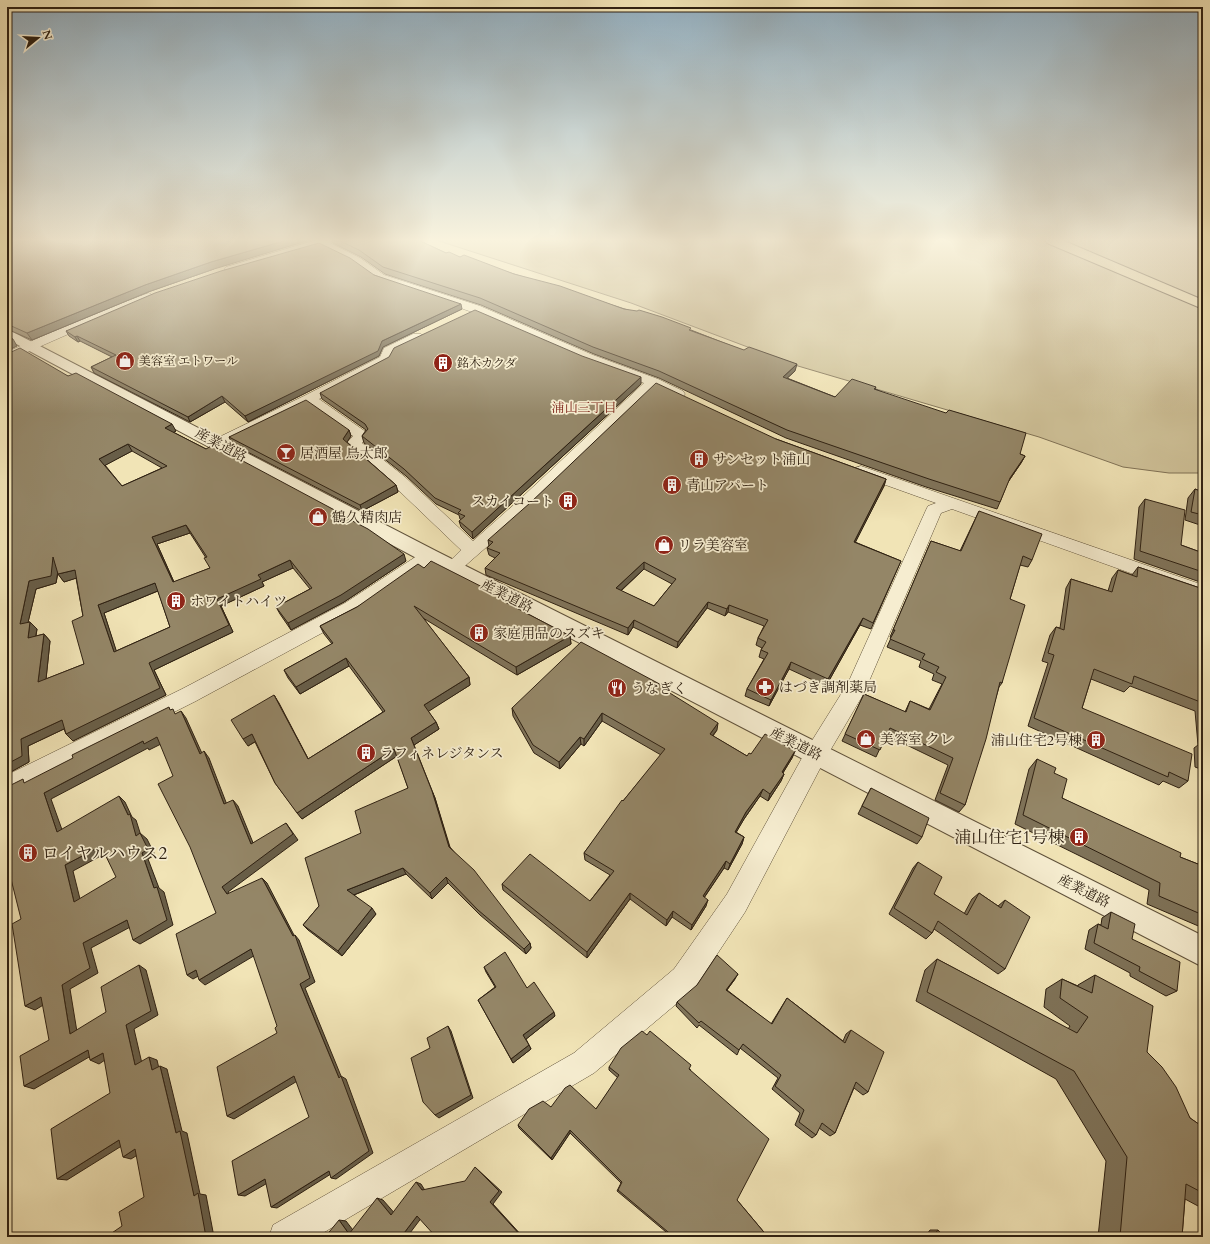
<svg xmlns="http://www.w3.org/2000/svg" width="1210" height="1244" viewBox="0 0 1210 1244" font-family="Cardo,'Noto Serif JP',serif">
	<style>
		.green { fill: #d0c39a; stroke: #807256 }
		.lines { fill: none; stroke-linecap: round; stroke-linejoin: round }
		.minor-casing { stroke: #60523b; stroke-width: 1 }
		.tertiary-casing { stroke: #60523b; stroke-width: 2 }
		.trunk-casing { stroke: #2f2112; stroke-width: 2 }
		.minor { fill: #f6edd0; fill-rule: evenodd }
		.tertiary { fill: #f6edd0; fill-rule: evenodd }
		.trunk { fill: #f1e4b6; fill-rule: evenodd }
		.wall { fill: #7f7359; stroke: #2f2112; fill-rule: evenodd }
		.shaded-wall { fill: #685e48; stroke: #2f2112 }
		.building { fill: #948667; stroke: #2f2112; fill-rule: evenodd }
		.labels { text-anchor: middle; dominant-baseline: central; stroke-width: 3.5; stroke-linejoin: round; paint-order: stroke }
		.far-poi-label { font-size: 12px; fill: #2f2112; stroke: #f6edd0; text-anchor: start }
		.far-neighbourhood-label { font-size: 13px; fill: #7a1f14; stroke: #f6edd0 }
		.street-label { font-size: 14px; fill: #2f2112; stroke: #f6edd0 }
		.poi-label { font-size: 14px; fill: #2f2112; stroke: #f6edd0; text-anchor: start }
		.near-poi-label { font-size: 17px; fill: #2f2112; stroke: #f6edd0; text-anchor: end }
	</style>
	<rect width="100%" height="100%" fill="#f1e4b6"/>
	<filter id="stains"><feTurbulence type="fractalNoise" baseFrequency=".005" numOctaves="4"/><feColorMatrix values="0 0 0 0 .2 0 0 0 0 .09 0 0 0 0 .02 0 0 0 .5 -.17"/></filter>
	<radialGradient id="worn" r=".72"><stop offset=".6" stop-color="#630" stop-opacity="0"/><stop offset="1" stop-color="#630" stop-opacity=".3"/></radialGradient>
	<!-- green -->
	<path class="green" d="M 436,240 L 1203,240 L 1203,473 L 1169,473 L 1123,467 L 1039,437 L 798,366 L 631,303 Z"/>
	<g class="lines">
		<defs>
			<path id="minor" d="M 316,240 L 333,240 L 330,243 L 360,258 L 384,275 L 480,306 L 593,355 L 658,379 L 683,391 L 685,394 L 683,397 L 673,397 L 655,388 L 530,509 L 458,572 L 452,574 L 446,572 L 443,568 L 461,550 L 393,485 L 349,447 L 346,444 L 353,436 L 308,405 L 223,446 L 213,446 L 211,443 L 213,440 L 304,396 L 380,357 L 384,348 L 413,334 L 421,334 L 423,337 L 421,340 L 394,353 L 390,362 L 319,399 L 366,432 L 368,435 L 362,443 L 405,477 L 473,541 L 518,501 L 644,383 L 583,361 L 472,312 L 376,279 L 352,262 L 320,246 L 230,272 L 224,269 L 226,267 Z
				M 149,293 L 155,297 L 153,299 L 98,321 L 7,361 L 7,352 L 90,315 Z
				M 861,466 L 1203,585 L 1203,599 L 952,509 L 941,513 L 864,693 L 824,761 L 745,912 L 694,989 L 594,1073 L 316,1237 L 269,1237 L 273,1225 L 574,1053 L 674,969 L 727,894 L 808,747 L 848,683 L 926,510 L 928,506 L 936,503 L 855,474 L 853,471 L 855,468 Z
				M 429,550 L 435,552 L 438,556 L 435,560 L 359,613 L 196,701 L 7,796 L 7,775 L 182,689 L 345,603 L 423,552 Z"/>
			<path id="tertiary" d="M 7,329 L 436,551 L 1203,936 L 1203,967 L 422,561 L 7,339 Z"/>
			<path id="trunk" d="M 1045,240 L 1062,240 L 1203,300 L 1203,309 L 1047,243 Z"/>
		</defs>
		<!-- minor casing -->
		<use href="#minor" class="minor-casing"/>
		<!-- tertiary casing -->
		<use href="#tertiary" class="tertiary-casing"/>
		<!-- trunk casing -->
		<use href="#trunk" class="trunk-casing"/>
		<!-- minor -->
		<use href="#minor" class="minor"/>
		<!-- tertiary -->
		<use href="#tertiary" class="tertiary"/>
		<!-- trunk -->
		<use href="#trunk" class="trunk"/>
	</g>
	<!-- wall -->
	<path class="wall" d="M 7,240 L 214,269 L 148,292 L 32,340 L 7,329 Z
		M 332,240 L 418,240 L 446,253 L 514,274 L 691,330 L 795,371 L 787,378 L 835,397 L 876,387 L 875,389 L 1025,456 L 1021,463 L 1008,482 L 1000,502 L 997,509 L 926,487 L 786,438 L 659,378 L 594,354 L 481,305 L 385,274 L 361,257 L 333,243 Z
		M 374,275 L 462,309 L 383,347 L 379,356 L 248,422 L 225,402 L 190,422 L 94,373 L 91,367 L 112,357 L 80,341 L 78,342 L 69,336 L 66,331 Z
		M 7,354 L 68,376 L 176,431 L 173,432 L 206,449 L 342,516 L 406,561 L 344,602 L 291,630 L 280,614 L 276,607 L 310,589 L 293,568 L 262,582 L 264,586 L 221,606 L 233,632 L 154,670 L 166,695 L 73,741 L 66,734 L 64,729 L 28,746 L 29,762 L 7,774 ZM 132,451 L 162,468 L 122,486 L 105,465 ZM 190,533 L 206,558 L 210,568 L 174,582 L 157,544 ZM 58,573 L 58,574 L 64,582 L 76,578 L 83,616 L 84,664 L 46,679 L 50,641 L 44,634 L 36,636 L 37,629 L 30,622 L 28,622 L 36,589 L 56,583 ZM 158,591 L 170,627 L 116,651 L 104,613 Z
		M 641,384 L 473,539 L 461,527 L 459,521 L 461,520 L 460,519 L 459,515 L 436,504 L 406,476 L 364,443 L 362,436 L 366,430 L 322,399 L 320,393 Z
		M 349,430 L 351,436 L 347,442 L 396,485 L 398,492 L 362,511 L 232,444 L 229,437 Z
		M 776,439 L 886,479 L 884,486 L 855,542 L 901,561 L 871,629 L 860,625 L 826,686 L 789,669 L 769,706 L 745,696 L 747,689 L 764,659 L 759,657 L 761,650 L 762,648 L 756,645 L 758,638 L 764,626 L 728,612 L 725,616 L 707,608 L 677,648 L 633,627 L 628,635 L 486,575 L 485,568 L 495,558 L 489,555 L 487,548 L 489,546 L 488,540 ZM 644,569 L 672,584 L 654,606 L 621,591 Z
		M 1195,489 L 1203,492 L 1203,526 L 1185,520 L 1188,498 Z
		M 1145,499 L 1181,545 L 1203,553 L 1203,583 L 1134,559 L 1139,507 Z
		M 979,511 L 1032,560 L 1028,567 L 1020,565 L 1010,599 L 1002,683 L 999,687 L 965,805 L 959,812 L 935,800 L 948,765 L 886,735 L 876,757 L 842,741 L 864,694 L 905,712 L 910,701 L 929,709 L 942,684 L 932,680 L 934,674 L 919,667 L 921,661 L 887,647 L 891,638 L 890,637 L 931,541 L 960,551 Z
		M 1138,567 L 1203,589 L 1203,770 L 1195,767 L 1194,748 L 1198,745 L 1195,711 L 1130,686 L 1124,692 L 1091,679 L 1082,708 L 1188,781 L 1179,788 L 1163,781 L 1159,785 L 1028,726 L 1048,663 L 1042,661 L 1050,635 L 1056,627 L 1060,628 L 1066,588 L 1071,579 L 1108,591 L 1112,578 L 1118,570 L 1132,575 Z
		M 424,568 L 507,603 L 570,636 L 571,644 L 517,675 L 423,618 L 469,677 L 470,685 L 428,711 L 436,722 L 439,729 L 414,745 L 435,798 L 450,847 L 530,943 L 531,948 L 526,954 L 480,915 L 448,883 L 432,899 L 406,874 L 354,895 L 376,914 L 342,956 L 308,930 L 303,925 L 319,906 L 361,833 L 408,788 L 397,756 L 302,819 L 275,783 L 255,742 L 248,746 L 274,695 L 308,759 L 383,712 L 349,666 L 300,694 L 288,678 L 284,670 L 332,644 L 324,634 L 320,626 L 357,607 Z
		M 667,688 L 666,691 L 717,730 L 713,736 L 747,756 L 751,754 L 795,751 L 792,758 L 783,773 L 784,774 L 781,781 L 768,801 L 760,796 L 744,819 L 736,832 L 744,837 L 742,844 L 728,870 L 724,868 L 704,898 L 706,906 L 691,930 L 672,917 L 666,926 L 630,899 L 587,958 L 503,890 L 502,884 L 590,901 L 610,875 L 585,860 L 584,853 L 623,801 L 661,755 L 602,721 L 584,746 L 581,744 L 560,769 L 534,753 L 513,716 L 512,708 Z
		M 1037,759 L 1054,773 L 1062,798 L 1180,857 L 1203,866 L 1203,928 L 1147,904 L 1149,890 L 1015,824 L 1029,769 Z
		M 871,788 L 922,837 L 917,844 L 858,814 Z
		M 918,862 L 934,894 L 964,914 L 972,899 L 979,893 L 998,906 L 1005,900 L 1005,969 L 998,974 L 934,929 L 932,933 L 926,939 L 889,914 L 913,868 Z
		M 1111,912 L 1132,939 L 1177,991 L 1166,996 L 1130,976 L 1130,973 L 1085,949 L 1089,930 L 1098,924 L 1101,925 L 1102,918 Z
		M 937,959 L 1068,1029 L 1070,1026 L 1044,1007 L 1046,989 L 1062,979 L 1078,986 L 1078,985 L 1095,975 L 1147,1052 L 1190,1118 L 1203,1127 L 1203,1205 L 1198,1206 L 1185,1199 L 1182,1237 L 1098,1237 L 1106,1161 L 1056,1079 L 916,1001 L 925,970 Z
		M 484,967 L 527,988 L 555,1016 L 526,1039 L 531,1049 L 513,1063 L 478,1000 L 495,987 L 486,972 Z
		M 735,979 L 727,990 L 771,1024 L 787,998 L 843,1041 L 846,1034 L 851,1030 L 868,1092 L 863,1095 L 854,1088 L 835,1133 L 830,1136 L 819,1128 L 816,1135 L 812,1138 L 795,1125 L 800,1113 L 772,1089 L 778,1078 L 740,1048 L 737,1055 L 699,1025 L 697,1028 L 676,1006 L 677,1002 Z
		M 609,1067 L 690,1069 L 737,1200 L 768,1237 L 672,1237 L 617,1191 L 621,1183 L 570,1133 L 552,1160 L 519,1128 L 518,1125 L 551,1107 L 596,1109 L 618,1078 L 609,1070 Z
		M 930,1230 L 938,1230 L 944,1237 L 925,1237 Z
		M 846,1235 L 848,1237 L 840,1237 L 841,1236 Z"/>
	<!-- shaded-wall -->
	<path class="shaded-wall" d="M 287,240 L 310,240 L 214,269 L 148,292 L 32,340 L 27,333 L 145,285 L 211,262 Z
		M 461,304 L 462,309 L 383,347 L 379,356 L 248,422 L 245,416 L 382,341 Z
		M 77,336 L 80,341 L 78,342 L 75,337 Z
		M 13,339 L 17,346 L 7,351 L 7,342 Z
		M 797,364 L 795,371 L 781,384 L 783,377 Z
		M 641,377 L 641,384 L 473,539 L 472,532 Z
		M 222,396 L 225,402 L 190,422 L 188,417 Z
		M 172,424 L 176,431 L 169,435 L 165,428 Z
		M 349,430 L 351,436 L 345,445 L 343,439 Z
		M 128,444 L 132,451 L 104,466 L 99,459 Z
		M 1025,456 L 1021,463 L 1006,485 L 1010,478 Z
		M 886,479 L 884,486 L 852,549 L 854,542 Z
		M 396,485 L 398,492 L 362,511 L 360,505 Z
		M 186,525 L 190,533 L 157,544 L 177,589 L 173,582 L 152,537 Z
		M 404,554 L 406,561 L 344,602 L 291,630 L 288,623 Z
		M 53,557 L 59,564 L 56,583 L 36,589 L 26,631 L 20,624 L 29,581 Z
		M 290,560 L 293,568 L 262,582 L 264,586 L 221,606 L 233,632 L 154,670 L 166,695 L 73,741 L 66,734 L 149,663 L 217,599 L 258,575 Z
		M 644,562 L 644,569 L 616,595 L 616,588 Z
		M 75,570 L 80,577 L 64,582 L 58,574 Z
		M 155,583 L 160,590 L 104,613 L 119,659 L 114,652 L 98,605 Z
		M 708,602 L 707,608 L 677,648 L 678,642 Z
		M 729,605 L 728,612 L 725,616 L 727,609 Z
		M 863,618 L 860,625 L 826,686 L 828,679 Z
		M 634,620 L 633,627 L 628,635 L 628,628 Z
		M 30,622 L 37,629 L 34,645 L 28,638 Z
		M 44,634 L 50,641 L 45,689 L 38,682 Z
		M 570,636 L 571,644 L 517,675 L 516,667 Z
		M 346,658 L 349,666 L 300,694 L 296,687 Z
		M 791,662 L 789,669 L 769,706 L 771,700 Z
		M 469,677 L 470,685 L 426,713 L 424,705 Z
		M 274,695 L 279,703 L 312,766 L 308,759 Z
		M 181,711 L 186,718 L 205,760 L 200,754 Z
		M 602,713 L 602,721 L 584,746 L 584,739 Z
		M 62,720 L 68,727 L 28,746 L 29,762 L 7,774 L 7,764 L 21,739 Z
		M 436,722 L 439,729 L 414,745 L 411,738 Z
		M 718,723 L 717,730 L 708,741 L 710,734 Z
		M 252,734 L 256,741 L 248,746 L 243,739 Z
		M 157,737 L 163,743 L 149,750 L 148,748 L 51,799 L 65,838 L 57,832 L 44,793 L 143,741 Z
		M 580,737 L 581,744 L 560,769 L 559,762 Z
		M 394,749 L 397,756 L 302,819 L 297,813 Z
		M 204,751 L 209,758 L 229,810 L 224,804 Z
		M 795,751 L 792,758 L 779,779 L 782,772 Z
		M 784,774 L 781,781 L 768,801 L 770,794 Z
		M 763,789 L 760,796 L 744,819 L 733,838 L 735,832 L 746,812 Z
		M 432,791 L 435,798 L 451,853 L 449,847 Z
		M 119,796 L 125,802 L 132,817 L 136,820 L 143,842 L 136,836 L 128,815 Z
		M 233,800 L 238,806 L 256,850 L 251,844 Z
		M 286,823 L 298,840 L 228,892 L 232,899 L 227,894 L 222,887 Z
		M 140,833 L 147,839 L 155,855 L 148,859 L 159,888 L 164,892 L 173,925 L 140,944 L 133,940 L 154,888 L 142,853 Z
		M 744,837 L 742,844 L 728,870 L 730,864 Z
		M 101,846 L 108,852 L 73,871 L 82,907 L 74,902 L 65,865 Z
		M 726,861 L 724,868 L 701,902 L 703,896 Z
		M 403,868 L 406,874 L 351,896 L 347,890 Z
		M 9,871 L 18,877 L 9,881 L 7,879 L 7,872 Z
		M 446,877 L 448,883 L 432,899 L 430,893 Z
		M 262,878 L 267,883 L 295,937 L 295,935 L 299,940 L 315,982 L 305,988 L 341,1076 L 346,1079 L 373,1153 L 336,1179 L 331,1178 L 339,1078 L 300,984 L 293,936 Z
		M 630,893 L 630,899 L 587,958 L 587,952 Z
		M 708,900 L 706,906 L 691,930 L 692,925 Z
		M 372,908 L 376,914 L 342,956 L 338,951 Z
		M 673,911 L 672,917 L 666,926 L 667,920 Z
		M 127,920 L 134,925 L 91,948 L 98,973 L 70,989 L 78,1038 L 70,1034 L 62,985 L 83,943 Z
		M 530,943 L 531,948 L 526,954 L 524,949 Z
		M 251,949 L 257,954 L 205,985 L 199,980 Z
		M 139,965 L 146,970 L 158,1015 L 134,1029 L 143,1068 L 135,1065 L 126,1025 Z
		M 196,970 L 202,974 L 193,979 L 187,975 Z
		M 738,974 L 735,979 L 723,995 L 726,990 Z
		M 41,997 L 50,1001 L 35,1010 L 25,1006 Z
		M 554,1012 L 555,1016 L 525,1040 L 523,1035 Z
		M 448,1026 L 451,1031 L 473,1098 L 439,1118 L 435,1115 Z
		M 529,1045 L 531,1049 L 513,1063 L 511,1059 Z
		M 88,1050 L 96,1053 L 34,1089 L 24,1086 Z
		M 103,1053 L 111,1056 L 99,1064 L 90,1060 Z
		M 149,1057 L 157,1060 L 160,1073 L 152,1070 Z
		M 160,1066 L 167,1069 L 182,1131 L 187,1133 L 200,1194 L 206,1195 L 214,1237 L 206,1237 L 194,1196 L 176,1133 Z
		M 294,1076 L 299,1080 L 234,1119 L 227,1116 Z
		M 570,1130 L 570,1133 L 552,1160 L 551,1158 Z
		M 119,1140 L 128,1142 L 67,1180 L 57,1179 Z
		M 135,1149 L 144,1151 L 131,1159 L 123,1157 Z
		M 475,1167 L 502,1192 L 493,1204 L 523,1237 L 522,1237 L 490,1202 Z
		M 329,1171 L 334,1172 L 277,1208 L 271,1207 Z
		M 265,1179 L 271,1181 L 245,1196 L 238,1195 Z
		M 416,1182 L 421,1184 L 426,1192 L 422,1190 Z
		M 377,1198 L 383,1200 L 397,1216 L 391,1215 Z
		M 417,1216 L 422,1217 L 407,1237 L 401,1237 Z
		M 339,1220 L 346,1221 L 356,1234 L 349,1234 Z"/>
	<!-- building -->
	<path class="building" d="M 7,240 L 287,240 L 211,262 L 145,285 L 27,333 L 7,324 Z
		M 338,240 L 418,240 L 446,253 L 449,252 L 460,257 L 464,255 L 514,274 L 560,286 L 624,309 L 637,311 L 639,310 L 662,317 L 691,328 L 689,330 L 744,350 L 749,347 L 797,364 L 783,377 L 835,397 L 852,379 L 876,387 L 874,389 L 946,413 L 949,410 L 1026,433 L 1020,454 L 1025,456 L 1010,478 L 1000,502 L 929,479 L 787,430 L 659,371 L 593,347 L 480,298 L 383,267 L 359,250 Z
		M 319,243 L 350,258 L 374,275 L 461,304 L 382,341 L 378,351 L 245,416 L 222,396 L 188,417 L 91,367 L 116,355 L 77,336 L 75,337 L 66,331 L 155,293 L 221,271 Z
		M 475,310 L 582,356 L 641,377 L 472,532 L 459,521 L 465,516 L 458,513 L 461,510 L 435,498 L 404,469 L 362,436 L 368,429 L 365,424 L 320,393 L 389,357 L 394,348 Z
		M 7,336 L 13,339 L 7,342 Z
		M 20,348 L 68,376 L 76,373 L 172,424 L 165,428 L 206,449 L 213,445 L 342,514 L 341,515 L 368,529 L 404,554 L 341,595 L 288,623 L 276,607 L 312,588 L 290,560 L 258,575 L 261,579 L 217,599 L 229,625 L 149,663 L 160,688 L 66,734 L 62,720 L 21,739 L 22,756 L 7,764 L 7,354 ZM 128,444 L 167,466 L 122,486 L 99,459 ZM 186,525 L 207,557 L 204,558 L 210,568 L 173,582 L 152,537 ZM 53,557 L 58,574 L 75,570 L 83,616 L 72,621 L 84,664 L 38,682 L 44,634 L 28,638 L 30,622 L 20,624 L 29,581 L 51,576 ZM 155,583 L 170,627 L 114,652 L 98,605 Z
		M 656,383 L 776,439 L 886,479 L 854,542 L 901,561 L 873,623 L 863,618 L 828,679 L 791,662 L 771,700 L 747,689 L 768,653 L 761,650 L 766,642 L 758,638 L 768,620 L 729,605 L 727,609 L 708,602 L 678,642 L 634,620 L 628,628 L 485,568 L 500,553 L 487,548 L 493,542 L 488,540 L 530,503 ZM 644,562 L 676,579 L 654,606 L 616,588 Z
		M 306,400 L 349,430 L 343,439 L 396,485 L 360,505 L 229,437 Z
		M 1195,489 L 1203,492 L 1203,515 L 1191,512 Z
		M 1145,499 L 1185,510 L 1181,545 L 1203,553 L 1203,572 L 1140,551 Z
		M 979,511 L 1042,534 L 1032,560 L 1023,556 L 1010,599 L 1025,605 L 1002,683 L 1000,682 L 986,739 L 965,805 L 940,793 L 953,758 L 890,728 L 880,750 L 845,734 L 864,694 L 906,712 L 910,701 L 930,710 L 946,677 L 936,672 L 939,667 L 922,659 L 925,654 L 890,639 L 895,630 L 893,630 L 931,541 L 961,551 Z
		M 431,561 L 506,599 L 505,602 L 570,636 L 516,667 L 414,606 L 469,677 L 424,705 L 436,722 L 411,738 L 432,791 L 449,847 L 474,870 L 530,943 L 524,949 L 478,910 L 446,877 L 430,893 L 403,868 L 347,890 L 372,908 L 338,951 L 303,925 L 319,906 L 305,858 L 361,833 L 355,811 L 408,788 L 394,749 L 297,813 L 275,783 L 252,734 L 243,739 L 231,720 L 274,695 L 308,759 L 385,711 L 346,658 L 296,687 L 284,670 L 333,643 L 320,626 L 357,607 L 418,564 L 424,568 Z
		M 1138,567 L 1203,589 L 1203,703 L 1134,676 L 1132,684 L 1094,669 L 1082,708 L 1192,754 L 1188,781 L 1169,772 L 1168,777 L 1034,718 L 1054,655 L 1048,653 L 1056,627 L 1064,630 L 1071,579 L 1112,592 L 1118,570 L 1137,577 Z
		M 581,642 L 667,688 L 665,690 L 718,723 L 710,734 L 747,756 L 749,753 L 751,754 L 765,734 L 795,751 L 782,772 L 784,774 L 770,794 L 763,789 L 746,812 L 735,832 L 744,837 L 730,864 L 726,861 L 703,896 L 708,900 L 692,925 L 673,911 L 667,920 L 630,893 L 587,952 L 502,884 L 530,854 L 590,901 L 614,871 L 584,853 L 622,800 L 623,801 L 665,749 L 602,713 L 584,739 L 580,737 L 559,762 L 533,745 L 512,708 Z
		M 169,707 L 170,710 L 173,709 L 175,714 L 181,711 L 200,754 L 204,751 L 224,804 L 233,800 L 251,844 L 286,823 L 293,834 L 222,887 L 227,894 L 262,878 L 293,936 L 295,935 L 310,978 L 300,984 L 339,1078 L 341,1076 L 369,1151 L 331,1178 L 329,1171 L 271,1207 L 265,1179 L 238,1195 L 232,1161 L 309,1117 L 294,1076 L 227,1116 L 217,1067 L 277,1033 L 275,1028 L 277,1026 L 251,949 L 199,980 L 196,970 L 187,975 L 176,934 L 216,913 L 190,847 L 158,784 L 173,776 L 157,737 L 144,744 L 143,741 L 44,793 L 57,832 L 119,796 L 128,815 L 130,814 L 136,836 L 140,833 L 148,849 L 142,853 L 154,888 L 157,887 L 167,920 L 133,940 L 127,920 L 83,943 L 90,968 L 62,985 L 70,1034 L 106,1012 L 101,987 L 139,965 L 151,1011 L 126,1025 L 135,1065 L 149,1057 L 152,1070 L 160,1066 L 176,1133 L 180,1131 L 194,1196 L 198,1193 L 206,1237 L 106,1237 L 122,1226 L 119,1212 L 144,1197 L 135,1149 L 123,1157 L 119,1140 L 57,1179 L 51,1129 L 110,1093 L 103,1053 L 90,1060 L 88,1050 L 24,1086 L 20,1056 L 49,1040 L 41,997 L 25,1006 L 12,924 L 21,919 L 9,871 L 7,872 L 7,836 L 10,834 L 7,825 L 7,787 L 23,779 L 24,783 L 73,758 L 72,755 ZM 101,846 L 116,877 L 74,902 L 65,865 Z
		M 1037,759 L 1056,768 L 1054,773 L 1067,779 L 1062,798 L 1181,853 L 1180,857 L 1203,866 L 1203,915 L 1159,896 L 1160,883 L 1023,815 Z
		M 871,788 L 929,818 L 922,837 L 862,806 Z
		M 918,862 L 942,877 L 934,894 L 967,915 L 979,893 L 1001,908 L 1005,900 L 1030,917 L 1005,969 L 938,921 L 932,933 L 894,908 Z
		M 1111,912 L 1135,924 L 1132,939 L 1180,962 L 1177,991 L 1139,971 L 1140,967 L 1094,943 L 1098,924 L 1108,929 Z
		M 505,952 L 527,988 L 534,982 L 554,1012 L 523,1035 L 529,1045 L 511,1059 L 478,1000 L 496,987 L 484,967 Z
		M 717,955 L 738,974 L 726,990 L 772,1024 L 787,998 L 845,1043 L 851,1030 L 884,1052 L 868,1092 L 856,1082 L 835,1133 L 822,1123 L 816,1135 L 799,1122 L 804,1110 L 775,1086 L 781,1075 L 743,1044 L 739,1050 L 701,1021 L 699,1023 L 677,1002 L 697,985 Z
		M 937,959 L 1077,1033 L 1088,1017 L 1060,998 L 1062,979 L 1092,993 L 1095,975 L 1153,1006 L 1147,1052 L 1162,1067 L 1176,1087 L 1190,1118 L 1203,1127 L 1203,1193 L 1186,1184 L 1182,1237 L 1120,1237 L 1127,1157 L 1074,1071 L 927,992 Z
		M 448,1026 L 471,1095 L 435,1115 L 423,1102 L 411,1058 L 430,1048 L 427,1038 Z
		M 642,1031 L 647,1035 L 650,1031 L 691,1065 L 689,1069 L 769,1139 L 737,1200 L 768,1237 L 674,1237 L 618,1190 L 622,1182 L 570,1130 L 551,1158 L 518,1125 L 529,1109 L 543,1101 L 551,1107 L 565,1088 L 570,1085 L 596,1109 L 619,1075 L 609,1067 L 621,1048 Z
		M 475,1167 L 499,1191 L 490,1202 L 522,1237 L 436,1237 L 417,1216 L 401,1237 L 325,1237 L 339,1220 L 349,1234 L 377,1198 L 391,1215 L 416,1182 L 422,1190 L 465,1181 Z
		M 938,1230 L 944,1237 L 932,1237 Z"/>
	<!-- sky -->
	<linearGradient id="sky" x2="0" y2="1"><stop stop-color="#91adbe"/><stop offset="0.58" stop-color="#f9f3de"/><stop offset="1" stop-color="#f9f3de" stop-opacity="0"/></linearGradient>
	<rect width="1210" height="414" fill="url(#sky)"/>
	<!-- icons -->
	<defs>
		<symbol id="shop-disc" viewBox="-11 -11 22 22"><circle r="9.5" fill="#8f2418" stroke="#f6edd0"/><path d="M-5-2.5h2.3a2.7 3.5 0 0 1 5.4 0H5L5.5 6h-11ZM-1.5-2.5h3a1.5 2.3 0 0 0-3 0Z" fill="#fff"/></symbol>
		<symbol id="building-disc" viewBox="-11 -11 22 22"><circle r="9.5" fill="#8f2418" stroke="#f6edd0"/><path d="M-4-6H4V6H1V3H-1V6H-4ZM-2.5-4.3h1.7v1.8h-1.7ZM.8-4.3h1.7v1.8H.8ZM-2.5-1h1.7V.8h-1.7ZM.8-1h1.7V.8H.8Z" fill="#fff"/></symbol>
		<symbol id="bar-disc" viewBox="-11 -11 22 22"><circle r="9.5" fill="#8f2418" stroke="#f6edd0"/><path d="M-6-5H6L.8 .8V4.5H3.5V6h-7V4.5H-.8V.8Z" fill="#fff"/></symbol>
		<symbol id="pharmacy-disc" viewBox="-11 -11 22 22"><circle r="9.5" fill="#8f2418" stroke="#f6edd0"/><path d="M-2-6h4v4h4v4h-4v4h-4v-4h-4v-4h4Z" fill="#fff"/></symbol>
		<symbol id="restaurant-disc" viewBox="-11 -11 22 22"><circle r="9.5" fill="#8f2418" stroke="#f6edd0"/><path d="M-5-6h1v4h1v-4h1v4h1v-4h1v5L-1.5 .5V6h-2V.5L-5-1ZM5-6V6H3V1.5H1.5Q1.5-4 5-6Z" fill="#fff"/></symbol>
	</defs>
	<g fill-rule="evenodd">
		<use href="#shop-disc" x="114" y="350" width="22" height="22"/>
		<use href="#building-disc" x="432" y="352" width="22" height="22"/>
		<use href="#bar-disc" x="275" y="442" width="22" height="22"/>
		<use href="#building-disc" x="688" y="448" width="22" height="22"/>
		<use href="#building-disc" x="661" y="474" width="22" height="22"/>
		<use href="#building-disc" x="557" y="490" width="22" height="22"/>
		<use href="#shop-disc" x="307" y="506" width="22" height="22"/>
		<use href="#shop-disc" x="653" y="534" width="22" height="22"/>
		<use href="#building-disc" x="165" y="590" width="22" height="22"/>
		<use href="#building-disc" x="468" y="622" width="22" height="22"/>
		<use href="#pharmacy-disc" x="754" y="676" width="22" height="22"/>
		<use href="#restaurant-disc" x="606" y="677" width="22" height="22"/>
		<use href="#shop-disc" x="855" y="728" width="22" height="22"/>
		<use href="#building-disc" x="1085" y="729" width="22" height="22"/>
		<use href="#building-disc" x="355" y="742" width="22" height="22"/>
		<use href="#building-disc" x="1068" y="826" width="22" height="22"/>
		<use href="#building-disc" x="17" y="842" width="22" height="22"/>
	</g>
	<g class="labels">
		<!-- far-poi labels -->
		<g class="far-poi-label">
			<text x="139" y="361">美容室 エトワール</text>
			<text x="457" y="363">銘木カクダ</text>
		</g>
		<!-- far-neighbourhood labels -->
		<g class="far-neighbourhood-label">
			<text x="584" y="408">浦山三丁目</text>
		</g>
		<!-- street labels -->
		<g class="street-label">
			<text transform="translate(221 445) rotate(28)">産業道路</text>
			<text transform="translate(507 596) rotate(27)">産業道路</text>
			<text transform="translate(796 744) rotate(27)">産業道路</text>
			<text transform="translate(1084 891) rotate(27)">産業道路</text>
		</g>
		<!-- poi labels -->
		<g class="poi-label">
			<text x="300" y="453">居酒屋 鳥太郎</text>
			<text x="713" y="459">サンセット浦山</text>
			<text x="686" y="485">青山アパート</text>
			<text x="554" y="501" text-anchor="end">スカイコート</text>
			<text x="332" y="517">鶴久精肉店</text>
			<text x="678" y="545">リラ美容室</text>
			<text x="190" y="601">ホワイトハイツ</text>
			<text x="493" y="633">家庭用品のスズキ</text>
			<text x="779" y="687">はづき調剤薬局</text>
			<text x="631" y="688">うなぎく</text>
			<text x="880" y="739">美容室 クレ</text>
			<text x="1082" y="740" text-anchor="end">浦山住宅2号棟</text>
			<text x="380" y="753">ラフィネレジタンス</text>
		</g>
		<!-- near-poi labels -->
		<g class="near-poi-label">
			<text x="1065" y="837">浦山住宅1号棟</text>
			<text x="42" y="853" text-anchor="start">ロイヤルハウス2</text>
		</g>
	</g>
	<!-- margin -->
	<rect width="1210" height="1244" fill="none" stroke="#f1e4b6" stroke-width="24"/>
	<rect x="8" y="8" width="1194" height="1228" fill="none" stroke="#2f2112" stroke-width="2"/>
	<rect x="12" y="12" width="1186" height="1220" fill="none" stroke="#2f2112"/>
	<!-- north arrow -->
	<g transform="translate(38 38) rotate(72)" stroke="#f6edd0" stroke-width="3" paint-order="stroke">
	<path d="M0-3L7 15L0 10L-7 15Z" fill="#2f2112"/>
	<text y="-6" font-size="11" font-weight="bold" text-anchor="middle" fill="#2f2112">N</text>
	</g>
	<rect width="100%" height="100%" filter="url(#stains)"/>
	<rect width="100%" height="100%" fill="url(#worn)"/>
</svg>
